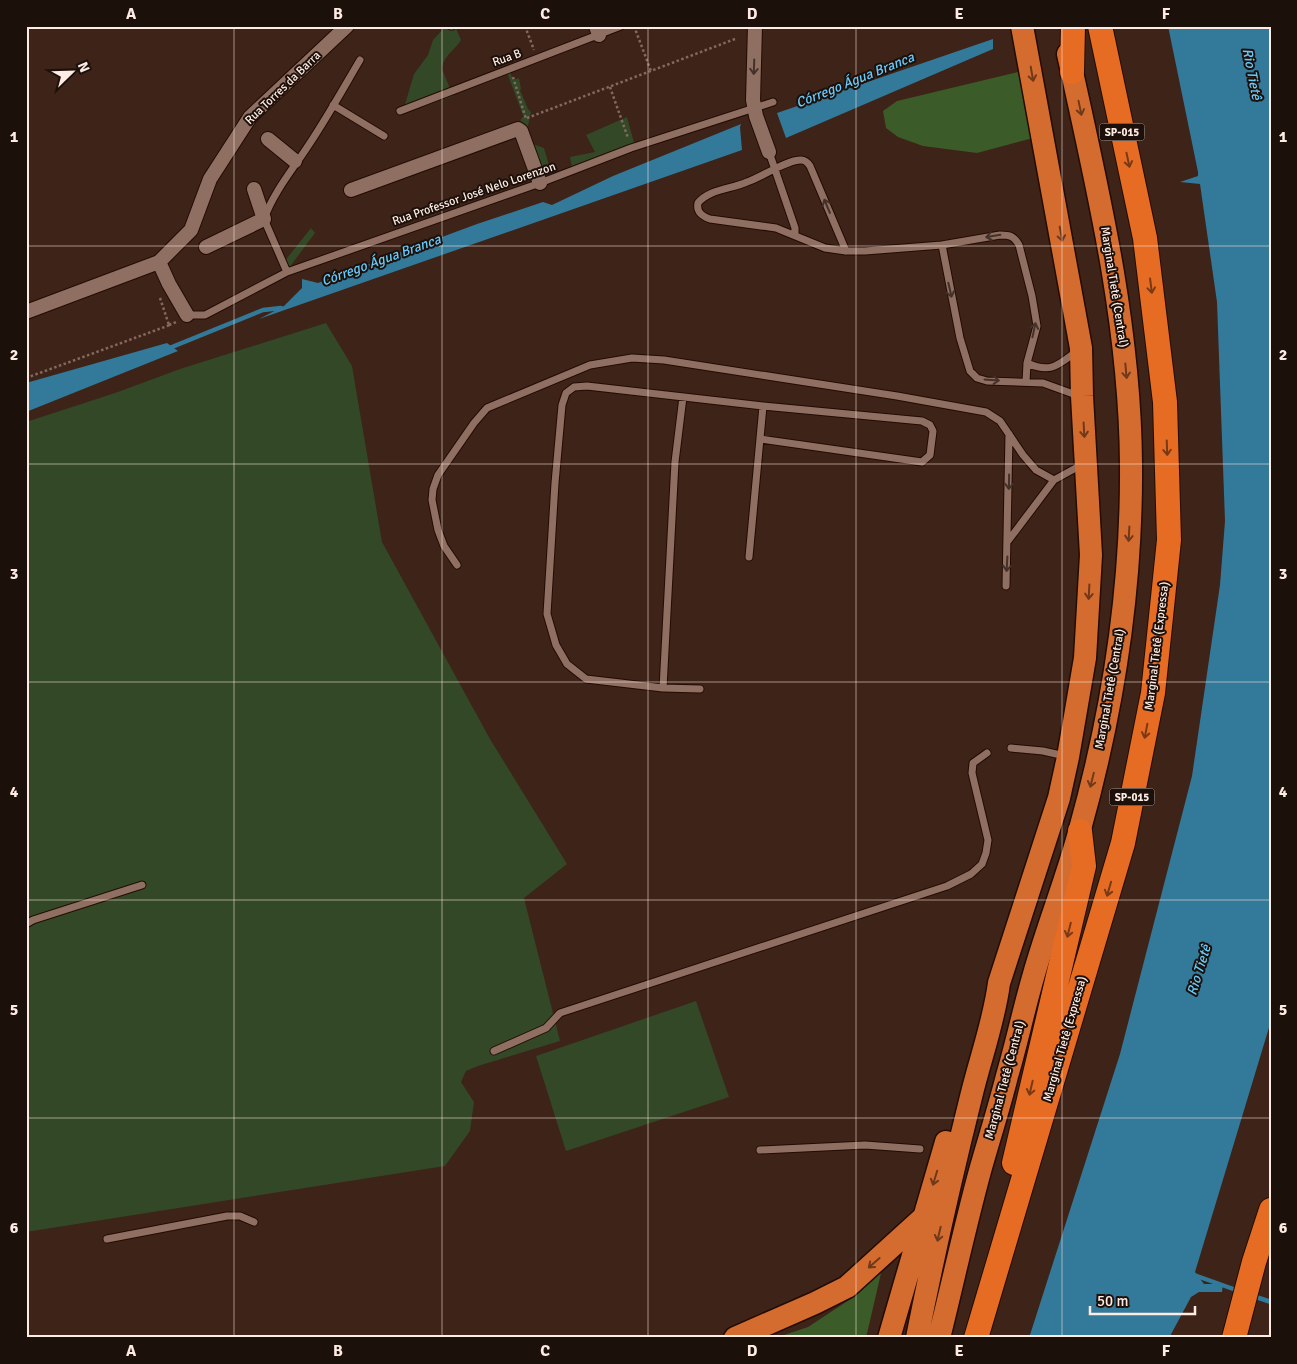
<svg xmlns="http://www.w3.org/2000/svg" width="1297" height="1364" viewBox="0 0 1297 1364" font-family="Signika,sans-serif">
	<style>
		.green { fill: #324826 }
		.forest { fill: #3b5b28 }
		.water { fill: #33799a }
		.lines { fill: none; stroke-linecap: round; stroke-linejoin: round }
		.stream { stroke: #33799a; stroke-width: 4.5 }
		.service-casing { stroke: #240b03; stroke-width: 9 }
		.minor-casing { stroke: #240b03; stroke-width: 16 }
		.trunk-casing { stroke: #240b03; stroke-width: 25 }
		.motorway-casing { stroke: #240b03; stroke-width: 26 }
		.path { stroke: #826a60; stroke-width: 2.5; stroke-dasharray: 2.5 2.5; stroke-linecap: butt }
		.service { stroke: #8f6f62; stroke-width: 7 }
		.minor { stroke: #8f6f62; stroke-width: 14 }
		.trunk { stroke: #d46c30; stroke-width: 22 }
		.motorway { stroke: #e66b23; stroke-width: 24 }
		.oneway { stroke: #443129 }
		.oneway2 { stroke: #6f391c }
		.oneway3 { stroke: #773916 }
		.grid { fill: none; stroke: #feebe3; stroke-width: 1; stroke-opacity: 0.55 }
		.labels { text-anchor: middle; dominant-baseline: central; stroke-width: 4; stroke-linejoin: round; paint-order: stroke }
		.shield { fill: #1c100b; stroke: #baa9a2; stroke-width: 1 }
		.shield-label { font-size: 11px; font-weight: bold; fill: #feebe3 }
		.street-label { font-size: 12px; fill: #feebe3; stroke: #1c100b }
		.water-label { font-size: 14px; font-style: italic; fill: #67cbfc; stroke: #1c100b }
		.neatline { fill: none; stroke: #feebe3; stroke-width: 2 }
		.grid-label { font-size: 16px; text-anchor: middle; font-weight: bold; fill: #feebe3 }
	</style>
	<rect width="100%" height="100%" fill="#3e2318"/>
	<!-- green -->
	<path class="green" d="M 446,26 L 455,26 L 461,40 C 455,50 443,56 442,69 L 453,96 L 425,106 L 403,111 L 414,74 L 428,55 L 433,40 Z
		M 509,69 L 513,80 L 519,78 L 521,89 L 520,90 L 528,109 L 531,112 L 527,130 L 533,144 L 544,148 L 551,172 L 543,176 L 519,127 L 521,119 L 525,115 L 523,115 L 506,70 Z
		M 627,117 L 635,146 L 572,168 L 570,157 L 595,152 L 586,135 Z
		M 311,228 L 315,233 L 289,268 L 284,262 Z
		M 326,323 L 352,366 L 382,542 L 490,739 L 567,864 L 524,898 L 560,1041 L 478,1066 L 466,1071 L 461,1082 L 474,1102 L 470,1131 L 445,1166 L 26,1232 L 26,422 L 115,393 L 180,369 Z
		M 696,1001 L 729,1097 L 566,1151 L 536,1056 Z"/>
	<!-- forest -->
	<path class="forest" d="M 1022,71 L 1033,138 L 977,153 L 923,146 L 898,137 L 886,128 L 883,111 L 897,101 Z
		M 882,1269 L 866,1338 L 775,1338 L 808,1327 L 852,1298 Z"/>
	<!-- water -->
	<path class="water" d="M 1168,26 L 1271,26 L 1271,1021 L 1195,1272 L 1204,1284 L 1223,1284 L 1222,1292 L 1199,1292 L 1191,1297 L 1169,1338 L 1029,1338 L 1120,1054 L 1192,776 L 1220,585 L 1225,521 L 1217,302 L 1200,184 L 1180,182 L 1198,176 L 1198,172 Z
		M 993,39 L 993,49 L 786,138 L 777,113 Z
		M 741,124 L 740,127 L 742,150 L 259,319 L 284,306 L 302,288 L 302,279 L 318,283 L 477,224 L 543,202 L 552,205 L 613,176 Z
		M 167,343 L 178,351 L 26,412 L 26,383 Z"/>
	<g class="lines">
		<!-- stream -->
		<path class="stream" d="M 167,349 L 263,310 L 281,308
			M 1194,1275 L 1239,1291
			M 1253,1296 L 1271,1302"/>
		<defs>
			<path id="service" d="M 451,26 L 452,26
				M 333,105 L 384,136
				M 400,111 L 621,26
				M 769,152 L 795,228 L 795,235
				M 942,245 L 960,338 L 970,371 L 977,378 L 987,381 L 1043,383 L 1079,396
				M 846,251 L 810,166 C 808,163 805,160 801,160 C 786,160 762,177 747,182 C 732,189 709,189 698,203 C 696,212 702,216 710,219 L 776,228 L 825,248 L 846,251 L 865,251 L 942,245 L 1000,235 C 1010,235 1014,236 1019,245 L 1032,296 L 1037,326 L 1027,363 L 1026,382
				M 287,272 L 264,219 C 274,191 294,168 310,143 C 328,116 344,87 360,60
				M 187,315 L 205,315 L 287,272 L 540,183 L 631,148 L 773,102
				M 1027,363 C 1051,374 1058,365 1077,351
				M 1008,541 L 1054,480 L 1083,464
				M 749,557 L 763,406
				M 457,565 L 444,546 L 438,530 L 432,500 L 433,489 L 438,475 L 474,423 L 487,408 L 590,365 L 632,358 L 664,360 L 897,396 L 986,412 L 1000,421 L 1023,455 L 1036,470 L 1054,480
				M 1006,586 L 1009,434
				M 663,688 L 675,462 L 683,397
				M 700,689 L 663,688 L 586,679 L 567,664 L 556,645 L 547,614 L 555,483 L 562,405 L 566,393 L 574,387 L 587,386 L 763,406 L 922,421 L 930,425 L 933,431 L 930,455 L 922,462 L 760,439
				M 1011,748 L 1043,751 L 1065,756
				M 26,924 L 33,920 L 142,885
				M 494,1051 L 546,1028 L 560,1013 L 947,886 L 971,874 L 982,864 L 986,853 L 988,840 L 972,773 L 973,763 L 987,753
				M 760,1150 L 865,1145 L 920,1149
				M 107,1239 L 227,1216 L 240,1216 L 254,1222"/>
			<path id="minor" d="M 596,26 L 599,35
				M 755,26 L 753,100 L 756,116 L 769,152
				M 268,139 L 295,161
				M 351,190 L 518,129 L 521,131 L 540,183
				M 206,247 L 264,219 L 254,189
				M 159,262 L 169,284 L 187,315
				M 26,312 L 159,262 L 191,230 L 210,179 L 250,117 L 347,26"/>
			<path id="trunk" d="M 735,1338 L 815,1303 L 847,1287 L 922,1219
				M 889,1338 L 946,1142
				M 917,1338 C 933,1257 951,1177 971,1097 C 980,1059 994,1022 999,983 L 1059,798 L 1068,757 L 1085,658 L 1091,555 L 1082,396 L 1081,348 L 1022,26
				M 939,1338 C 953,1282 965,1226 980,1171 C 989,1139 999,1108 1007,1076 C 1017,1042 1024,1008 1034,974 C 1048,925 1067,878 1080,829 C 1113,711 1132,587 1131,464 C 1130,324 1098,190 1068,54"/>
			<path id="motorway" d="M 1072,72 L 1073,26
				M 1014,1163 L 1084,866 L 1080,831
				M 976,1338 L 1123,843 L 1153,693 L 1169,540 L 1165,402 L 1145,238 L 1100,26
				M 1234,1338 L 1254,1262 L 1271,1210"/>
		</defs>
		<!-- service casing -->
		<use href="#service" class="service-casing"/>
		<!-- minor casing -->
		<use href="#minor" class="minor-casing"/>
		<!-- trunk casing -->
		<use href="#trunk" class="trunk-casing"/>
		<!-- motorway casing -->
		<use href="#motorway" class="motorway-casing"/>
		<!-- path -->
		<path class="path" d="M 525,26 L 534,50
			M 634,26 L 651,71
			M 513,77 L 526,119
			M 610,87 L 628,138
			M 527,118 L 735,39
			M 160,298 L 169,325
			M 169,325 L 176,322
			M 26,378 L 170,325"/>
		<!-- service -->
		<use href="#service" class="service"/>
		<!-- minor -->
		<use href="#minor" class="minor"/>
		<!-- trunk -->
		<use href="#trunk" class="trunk"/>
		<!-- motorway -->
		<use href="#motorway" class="motorway"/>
	</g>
	<!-- one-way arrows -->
	<defs><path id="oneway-shaft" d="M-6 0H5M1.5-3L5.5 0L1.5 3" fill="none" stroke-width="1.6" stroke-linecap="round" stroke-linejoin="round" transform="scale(1.25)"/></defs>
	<g class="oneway">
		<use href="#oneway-shaft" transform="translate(754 67) rotate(92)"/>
		<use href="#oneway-shaft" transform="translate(827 206) rotate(-113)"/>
		<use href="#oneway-shaft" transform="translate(993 236) rotate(171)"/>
		<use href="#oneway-shaft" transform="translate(950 290) rotate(77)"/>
		<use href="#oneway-shaft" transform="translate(1034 330) rotate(-78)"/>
		<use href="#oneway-shaft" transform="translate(992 380) rotate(4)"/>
		<use href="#oneway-shaft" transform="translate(1009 482) rotate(91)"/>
		<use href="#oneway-shaft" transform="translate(1007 564) rotate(93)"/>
	</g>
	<g class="oneway2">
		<use href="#oneway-shaft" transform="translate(1032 74) rotate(80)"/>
		<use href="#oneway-shaft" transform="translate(1080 108) rotate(78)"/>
		<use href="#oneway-shaft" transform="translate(1061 234) rotate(80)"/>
		<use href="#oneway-shaft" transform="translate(1126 371) rotate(85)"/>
		<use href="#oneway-shaft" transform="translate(1084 430) rotate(87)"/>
		<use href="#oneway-shaft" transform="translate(1129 534) rotate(93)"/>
		<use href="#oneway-shaft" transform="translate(1089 592) rotate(93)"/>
		<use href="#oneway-shaft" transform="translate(1092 780) rotate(104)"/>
		<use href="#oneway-shaft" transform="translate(935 1178) rotate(107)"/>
		<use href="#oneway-shaft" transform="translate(939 1234) rotate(103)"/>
		<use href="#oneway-shaft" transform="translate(874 1263) rotate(139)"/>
	</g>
	<g class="oneway3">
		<use href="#oneway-shaft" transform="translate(1128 160) rotate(78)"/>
		<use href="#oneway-shaft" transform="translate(1151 286) rotate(83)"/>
		<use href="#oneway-shaft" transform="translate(1167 448) rotate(88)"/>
		<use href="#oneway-shaft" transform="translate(1146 731) rotate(101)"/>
		<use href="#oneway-shaft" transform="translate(1109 889) rotate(106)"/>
		<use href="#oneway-shaft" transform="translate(1069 930) rotate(104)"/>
		<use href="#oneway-shaft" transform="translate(1031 1088) rotate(103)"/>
	</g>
	<!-- grid -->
	<path class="grid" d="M 234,26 L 234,1338M 442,26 L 442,1338M 648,26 L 648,1338M 856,26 L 856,1338M 1062,26 L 1062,1338M 26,246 L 1271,246M 26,464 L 1271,464M 26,682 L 1271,682M 26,900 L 1271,900M 26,1118 L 1271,1118"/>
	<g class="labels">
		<!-- shield labels -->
		<g class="shield">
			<rect x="1099.5" y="123.5" width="45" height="17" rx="4"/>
			<rect x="1109.5" y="788.5" width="45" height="17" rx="4"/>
		</g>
		<g class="shield-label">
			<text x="1122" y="132">SP-015</text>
			<text x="1132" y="797">SP-015</text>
		</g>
		<!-- street labels -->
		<g class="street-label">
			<text transform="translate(507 58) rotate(-20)">Rua B</text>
			<text transform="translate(283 88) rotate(-44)">Rua Torres da Barra</text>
			<text transform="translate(474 194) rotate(-19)">Rua Professor José Nelo Lorenzon</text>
			<text transform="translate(1114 287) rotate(81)">Marginal Tietê (Central)</text>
			<text transform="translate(1157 646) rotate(-83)">Marginal Tietê (Expressa)</text>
			<text transform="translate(1110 689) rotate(-80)">Marginal Tietê (Central)</text>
			<text transform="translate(1065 1039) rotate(-74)">Marginal Tietê (Expressa)</text>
			<text transform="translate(1005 1080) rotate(-75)">Marginal Tietê (Central)</text>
		</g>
		<!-- water labels -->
		<g class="water-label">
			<text transform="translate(1252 74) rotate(79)">Rio Tietê</text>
			<text transform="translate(855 80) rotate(-22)">Córrego Água Branca</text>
			<text transform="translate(381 260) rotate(-20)">Córrego Água Branca</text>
			<text transform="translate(1199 970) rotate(-73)">Rio Tietê</text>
		</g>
	</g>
	<!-- border -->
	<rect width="1297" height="1364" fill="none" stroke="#1c100b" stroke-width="55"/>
	<!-- north arrow -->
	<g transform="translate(72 72) rotate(67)" stroke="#1c100b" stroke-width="4" paint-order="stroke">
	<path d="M0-4L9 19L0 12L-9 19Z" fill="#feebe3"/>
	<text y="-8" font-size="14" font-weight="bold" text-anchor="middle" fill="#feebe3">N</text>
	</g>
	<!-- scale -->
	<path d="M1090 1306v8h105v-8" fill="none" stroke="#feebe3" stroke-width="2.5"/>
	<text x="1097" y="1306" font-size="15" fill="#feebe3" stroke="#1c100b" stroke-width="4" paint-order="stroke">50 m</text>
	<rect x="28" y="28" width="1242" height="1308" class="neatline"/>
	<g class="grid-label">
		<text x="131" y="19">A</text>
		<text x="338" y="19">B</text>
		<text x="545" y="19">C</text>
		<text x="752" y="19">D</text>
		<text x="959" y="19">E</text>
		<text x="1166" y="19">F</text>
		<text x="14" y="142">1</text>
		<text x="1283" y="142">1</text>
		<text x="14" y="360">2</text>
		<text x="1283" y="360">2</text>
		<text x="14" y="579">3</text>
		<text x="1283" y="579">3</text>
		<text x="14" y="797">4</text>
		<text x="1283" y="797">4</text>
		<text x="14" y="1015">5</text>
		<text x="1283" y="1015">5</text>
		<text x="14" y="1233">6</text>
		<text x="1283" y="1233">6</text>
		<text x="131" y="1356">A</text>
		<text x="338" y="1356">B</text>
		<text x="545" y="1356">C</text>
		<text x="752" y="1356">D</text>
		<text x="959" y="1356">E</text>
		<text x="1166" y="1356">F</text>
	</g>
</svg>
